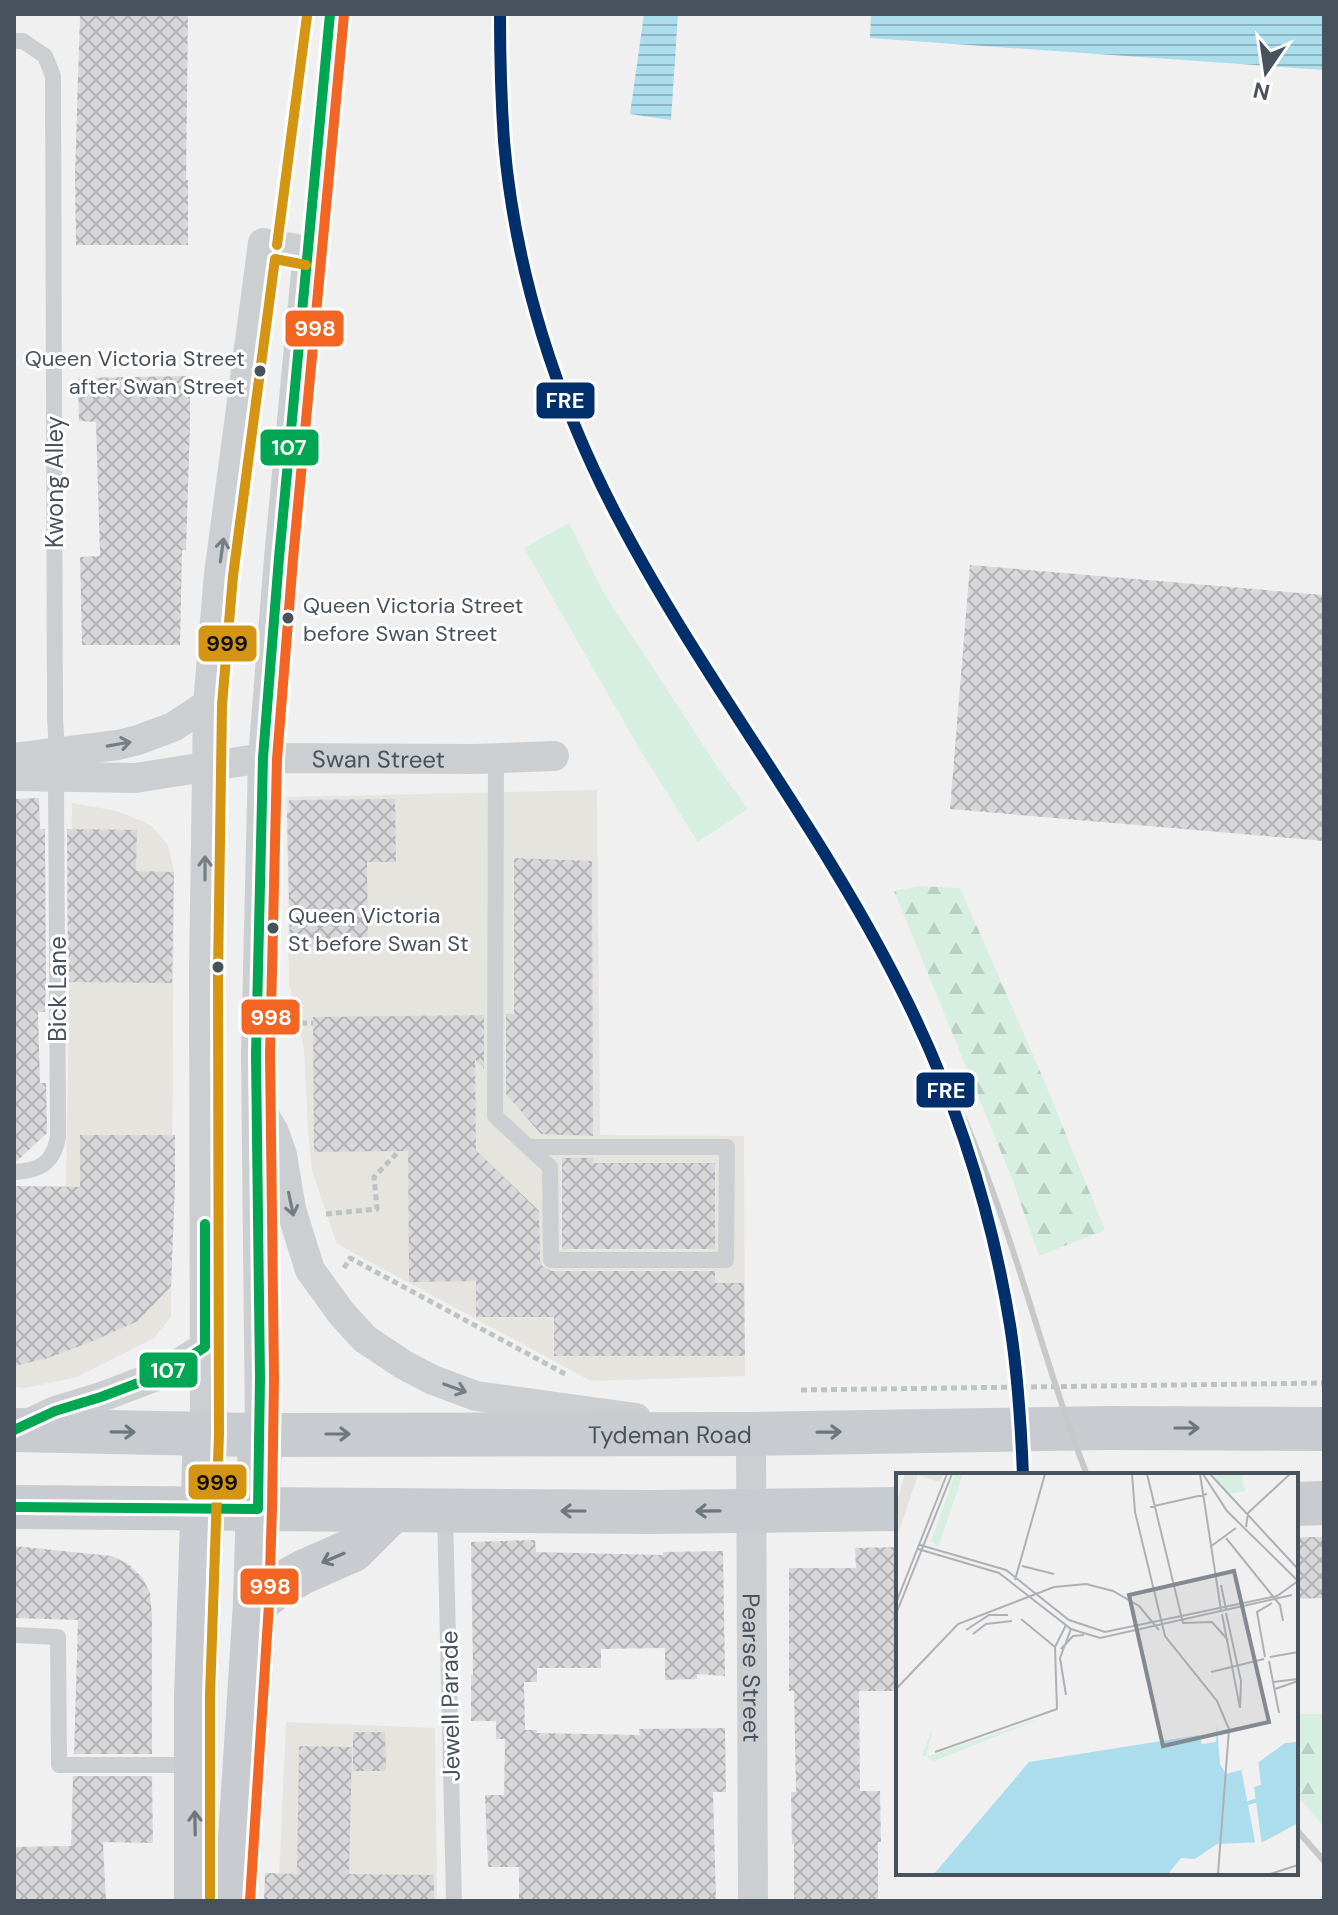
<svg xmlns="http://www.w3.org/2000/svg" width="1338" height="1915" viewBox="0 0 1338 1915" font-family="'DM Sans',sans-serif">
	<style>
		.commercial { fill: #e6e4de }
		.grass { fill: #d6efe0 }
		.forest { fill: url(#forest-firs) }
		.water { fill: url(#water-rules) }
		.building { fill: url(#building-cross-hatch) }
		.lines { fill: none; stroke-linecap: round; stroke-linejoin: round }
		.path { stroke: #bac5c1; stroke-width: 5; stroke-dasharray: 6 4; stroke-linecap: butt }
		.lane { stroke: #cccfd1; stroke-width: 16 }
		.street { stroke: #cccfd1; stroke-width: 30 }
		.primary { stroke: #c8cbcf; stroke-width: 44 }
		.rail { stroke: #c6c8ca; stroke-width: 6 }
		.bus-1-casing { stroke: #fff; stroke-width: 16 }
		.bus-2-casing { stroke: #fff; stroke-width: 16 }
		.bus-3-casing { stroke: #fff; stroke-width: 16 }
		.bus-1 { stroke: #00a651; stroke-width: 10 }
		.bus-2 { stroke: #d49512; stroke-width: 10 }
		.bus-3 { stroke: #f26522; stroke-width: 10 }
		.rail-1-casing { stroke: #fff; stroke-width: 18 }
		.rail-1 { stroke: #002f6c; stroke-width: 12 }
		.oneway { stroke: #767e85 }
		.oneway2 { stroke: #6e767e }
		.bus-dot { fill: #48525c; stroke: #fff; stroke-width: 3 }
		.labels { text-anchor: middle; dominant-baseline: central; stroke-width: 6; stroke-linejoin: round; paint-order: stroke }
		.bus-label { font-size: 22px; fill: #48525c; stroke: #fff; text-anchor: start }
		.street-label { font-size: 24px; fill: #48525c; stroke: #fff }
		.inset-river { fill: none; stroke: #abddec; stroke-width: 4 }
		.inset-road { fill: none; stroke: #adb1b5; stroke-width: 2 }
		.view { fill: #838990; fill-opacity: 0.15; stroke: #838990; stroke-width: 4 }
		.inset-edge { fill: none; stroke: #48525c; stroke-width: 4 }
		.line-badge { stroke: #fff; stroke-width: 3 }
		.badge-label { font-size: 22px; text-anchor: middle; font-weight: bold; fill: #fff }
		.pale-badge-label { font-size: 22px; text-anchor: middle; font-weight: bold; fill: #111 }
	</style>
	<defs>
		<pattern id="forest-firs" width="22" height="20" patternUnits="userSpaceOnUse" patternTransform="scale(2)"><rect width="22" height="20" fill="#d6efe0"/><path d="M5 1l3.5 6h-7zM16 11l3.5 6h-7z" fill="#b9cfc3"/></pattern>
		<pattern id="water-rules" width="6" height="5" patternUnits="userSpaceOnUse" patternTransform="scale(2)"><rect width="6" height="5" fill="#abddec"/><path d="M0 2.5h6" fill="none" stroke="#8db6c2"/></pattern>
		<pattern id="building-cross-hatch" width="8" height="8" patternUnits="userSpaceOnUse" patternTransform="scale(2)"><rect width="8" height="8" fill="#d8d8da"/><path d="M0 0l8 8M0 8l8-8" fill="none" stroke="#b1b2b4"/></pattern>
	</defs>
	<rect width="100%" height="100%" fill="#f1f0f0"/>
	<!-- commercial -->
	<path class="commercial" d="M 597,790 L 600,1135 L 744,1136 L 745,1376 L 591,1381 L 337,1244 L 312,1171 L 308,1131 L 304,1050 L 289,983 L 287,797 Z
		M 72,803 L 117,811 L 151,825 L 168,845 L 174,872 L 171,1317 L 153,1339 L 77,1377 L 25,1388 L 14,1387 L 14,1187 L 66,1186 Z
		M 286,1722 L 435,1728 L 437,1901 L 278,1901 Z"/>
	<!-- grass -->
	<path class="grass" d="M 569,523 L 602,590 L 720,771 L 748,809 L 698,842 L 639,748 L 524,548 Z"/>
	<!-- forest -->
	<path class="forest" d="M 918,886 L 960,888 L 1040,1071 L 1105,1230 L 1039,1256 L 1013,1181 L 894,891 Z
		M 1296,1714 L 1324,1714 L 1324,1827 L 1296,1794 Z"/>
	<!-- water -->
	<path class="water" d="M 644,14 L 678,14 L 671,120 L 630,114 Z
		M 871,14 L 1324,14 L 1324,70 L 870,38 Z"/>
	<!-- building -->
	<path class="building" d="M 80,14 L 188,14 L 186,180 L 188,180 L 188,245 L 76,245 L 75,176 Z
		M 190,376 L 190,425 L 186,550 L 182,550 L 180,645 L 82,645 L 80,557 L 100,556 L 96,422 L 79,421 L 78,378 Z
		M 970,565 L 1324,595 L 1324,841 L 950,809 Z
		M 39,798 L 40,829 L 45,829 L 46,982 L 45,1012 L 38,1012 L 40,1083 L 46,1083 L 47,1133 L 17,1161 L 14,1161 L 14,799 Z
		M 395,799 L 396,862 L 367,862 L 368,945 L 290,947 L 287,812 L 290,812 L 289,800 Z
		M 67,829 L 137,830 L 136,871 L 174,872 L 172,983 L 68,982 Z
		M 514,858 L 592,861 L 593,1136 L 541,1134 L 506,1094 L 506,1014 L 514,1014 Z
		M 484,1015 L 484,1069 L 475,1059 L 476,1150 L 539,1211 L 540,1260 L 542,1266 L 551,1271 L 715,1271 L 715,1283 L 744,1283 L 745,1356 L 554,1356 L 554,1317 L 476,1317 L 476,1281 L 409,1282 L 408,1151 L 314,1152 L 313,1017 Z
		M 80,1135 L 175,1135 L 175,1186 L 171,1286 L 138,1321 L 93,1341 L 48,1358 L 14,1366 L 14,1186 L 80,1187 Z
		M 562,1158 L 593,1158 L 593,1163 L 715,1163 L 715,1249 L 562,1249 Z
		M 1296,1537 L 1324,1537 L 1324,1598 L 1296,1599 Z
		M 535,1540 L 536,1552 L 663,1555 L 663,1552 L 723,1551 L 725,1676 L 697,1674 L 697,1679 L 665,1680 L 665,1648 L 601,1649 L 601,1668 L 537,1668 L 537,1682 L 524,1682 L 525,1730 L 537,1730 L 537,1733 L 640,1735 L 639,1729 L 725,1728 L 726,1792 L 713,1792 L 716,1901 L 519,1901 L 519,1867 L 488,1867 L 485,1795 L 504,1795 L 505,1739 L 496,1739 L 496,1721 L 471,1721 L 471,1675 L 473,1675 L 471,1542 Z
		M 14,1546 L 112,1556 L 128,1564 L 142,1577 L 150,1593 L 152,1615 L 152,1754 L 74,1754 L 78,1620 L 14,1618 Z
		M 898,1547 L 898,1691 L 859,1691 L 860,1791 L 880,1791 L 881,1842 L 878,1842 L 878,1901 L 794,1901 L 794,1844 L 792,1844 L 791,1792 L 796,1792 L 794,1691 L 789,1691 L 789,1568 L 856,1568 L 855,1548 Z
		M 353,1732 L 385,1732 L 386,1771 L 353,1771 Z
		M 299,1746 L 352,1747 L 349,1874 L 434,1875 L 434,1901 L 264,1901 L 265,1873 L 297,1874 Z
		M 73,1776 L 152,1776 L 153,1843 L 103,1842 L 106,1901 L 14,1901 L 14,1847 L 71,1846 Z"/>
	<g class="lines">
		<!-- path -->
		<path class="path" d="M 291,1023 L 313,1023
			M 326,1214 L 377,1209 L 374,1177 L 399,1151
			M 344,1268 L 350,1258 L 567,1375
			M 801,1390 L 1324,1383"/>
		<!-- lane -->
		<path class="lane" d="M 14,41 L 23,41 L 45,56 L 53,76 L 55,718 L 57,752
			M 496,759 L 495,1116 L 550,1167 L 551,1260 L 726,1260 L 727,1147 L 528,1147
			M 14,1172 C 39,1171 53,1164 58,1137 L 56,778
			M 445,1511 L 454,1901
			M 14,1635 L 58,1637 L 59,1765 L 193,1765"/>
		<!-- street -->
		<g class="street">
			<path d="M 14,758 L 118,745 L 138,740 L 173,727 L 208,704"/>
			<path id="s1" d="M 14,776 L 135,778 L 263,758 L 475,759 L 554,756"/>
			<path d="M 261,1110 L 274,1132 L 282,1155 L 291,1209 L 310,1270 L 342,1314 L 365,1339 L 404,1365 L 433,1380 L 476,1396 L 636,1418"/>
			<path d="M 26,1425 L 55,1411 L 101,1397 L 162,1374 L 205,1347"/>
			<path id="s2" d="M 731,1431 L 751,1434 L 753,1901"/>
			<path d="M 205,1434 L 204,974 L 208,704 L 219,574 L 263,243 L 308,251 L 279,558 L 263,758 L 256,1055 L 260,1435"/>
		</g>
		<!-- primary -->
		<g class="primary">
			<path id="s3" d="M 14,1430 L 260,1435 L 751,1434 L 1109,1428 L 1324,1429"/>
			<path d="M 1296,1504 L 1324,1503"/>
			<path d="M 14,1507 L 651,1512 L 898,1509"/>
			<path d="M 255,1603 L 280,1585 L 303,1572 L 353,1550 L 393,1510"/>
			<path d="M 196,1901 L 196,1696 L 205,1434"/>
			<path d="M 236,1901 L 255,1603 L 260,1435"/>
		</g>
		<!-- rail -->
		<path class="rail" d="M 900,987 C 940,1060 974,1136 1001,1215 C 1031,1301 1054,1390 1087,1475
			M 1296,1829 L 1324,1861"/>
		<defs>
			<path id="bus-1" d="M 14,1430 L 55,1411 L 101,1397 L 162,1374 L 205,1347 L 205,1224
				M 14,1507 L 258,1509 L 260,1378 L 256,1055 L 263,758 L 279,558 L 330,14"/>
			<path id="bus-2" d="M 277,245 L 307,16
				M 210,1901 L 210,1696 L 219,1434 L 218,974 L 222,705 L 233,576 L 275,259 L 306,265"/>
			<path id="bus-3" d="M 250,1901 L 269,1604 L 272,1509 L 274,1378 L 270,1055 L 277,759 L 293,559 L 344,15"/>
		</defs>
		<!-- bus-1 casing -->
		<use href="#bus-1" class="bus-1-casing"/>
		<!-- bus-2 casing -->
		<use href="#bus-2" class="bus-2-casing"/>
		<!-- bus-3 casing -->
		<use href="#bus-3" class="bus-3-casing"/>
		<!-- bus-1 -->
		<use href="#bus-1" class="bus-1"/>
		<!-- bus-2 -->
		<use href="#bus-2" class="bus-2"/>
		<!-- bus-3 -->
		<use href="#bus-3" class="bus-3"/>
		<defs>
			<path id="rail-1" d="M 500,14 C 500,56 501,98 504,141 C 515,272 557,402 618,518 C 703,680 818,824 900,987 C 954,1093 991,1208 1010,1325 C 1018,1375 1021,1425 1023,1475"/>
		</defs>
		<!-- rail-1 casing -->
		<use href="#rail-1" class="rail-1-casing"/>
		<!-- rail-1 -->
		<use href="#rail-1" class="rail-1"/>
	</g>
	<!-- one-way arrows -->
	<defs><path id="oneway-shaft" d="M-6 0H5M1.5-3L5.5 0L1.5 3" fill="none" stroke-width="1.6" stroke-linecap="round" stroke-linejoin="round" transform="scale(2)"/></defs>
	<g class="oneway">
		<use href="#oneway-shaft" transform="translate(222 550) rotate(-82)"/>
		<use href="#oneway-shaft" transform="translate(119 744) rotate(-10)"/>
		<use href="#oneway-shaft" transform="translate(205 868) rotate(-90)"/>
		<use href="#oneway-shaft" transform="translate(291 1204) rotate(78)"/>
		<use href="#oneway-shaft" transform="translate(455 1388) rotate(20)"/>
	</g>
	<g class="oneway2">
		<use href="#oneway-shaft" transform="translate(1187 1428)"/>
		<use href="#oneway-shaft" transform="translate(123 1432) rotate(1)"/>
		<use href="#oneway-shaft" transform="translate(829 1432) rotate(-1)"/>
		<use href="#oneway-shaft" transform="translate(338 1434)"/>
		<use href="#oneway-shaft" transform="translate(573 1511) rotate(-180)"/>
		<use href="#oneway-shaft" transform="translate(708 1511) rotate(179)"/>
		<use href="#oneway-shaft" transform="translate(333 1558) rotate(157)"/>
		<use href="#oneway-shaft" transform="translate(195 1823) rotate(-91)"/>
	</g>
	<!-- markers -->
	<g class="bus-dot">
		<circle cx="260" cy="371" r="7"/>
		<circle cx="288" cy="618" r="7"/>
		<circle cx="273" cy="928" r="7"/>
		<circle cx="218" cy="967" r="7"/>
	</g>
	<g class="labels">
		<!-- bus labels -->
		<g class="bus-label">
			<text x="245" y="358" text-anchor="end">Queen Victoria Street<tspan x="245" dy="28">after Swan Street</tspan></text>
			<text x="303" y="605">Queen Victoria Street<tspan x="303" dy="28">before Swan Street</tspan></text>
			<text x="288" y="915">Queen Victoria<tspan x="288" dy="28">St before Swan St</tspan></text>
		</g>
		<!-- street labels -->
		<g class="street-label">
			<text transform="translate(54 482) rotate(-90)">Kwong Alley</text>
			<text stroke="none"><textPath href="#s1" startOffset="366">Swan Street</textPath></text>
			<text transform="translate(57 989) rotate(-90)">Bick Lane</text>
			<text stroke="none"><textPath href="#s3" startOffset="656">Tydeman Road</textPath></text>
			<text stroke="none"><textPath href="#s2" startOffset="254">Pearse Street</textPath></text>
			<text transform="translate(450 1706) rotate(-91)">Jewell Parade</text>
		</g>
	</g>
	<!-- overview -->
	<g transform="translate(896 1473)">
		<rect width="402" height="402" fill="#f1f0f0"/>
		<path d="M 59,1 L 67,1 L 42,74 L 35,68 ZM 149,244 L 38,288 L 26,282 L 37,254 L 30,284 Z" fill="#d6efe0"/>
		<path d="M 9,1 L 48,1 L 43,9 L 22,2 L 0,67 L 0,32 Z" fill="#e4e2dd"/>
		<path d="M 318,1 L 346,1 L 349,18 L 330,21 Z" fill="#d6efe0"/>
		<path d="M 321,251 L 324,291 L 330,301 L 356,294 L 389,270 L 402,269 L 402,350 L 367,369 L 321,371 L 299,386 L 285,385 L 272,401 L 38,401 L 133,289 L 303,262 L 306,271 L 320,269 Z" fill="#abddec"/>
		<path d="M 362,286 L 365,312 L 358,314 L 366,373 L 360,374 L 344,290 L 356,292 Z" fill="#f1f0f0"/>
		<path class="inset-river" d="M 167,401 L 197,370 L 228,355 L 339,334 L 402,315"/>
		<path class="inset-road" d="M 236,1 L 239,39 L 269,163 L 321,228 L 333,256 L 322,401M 251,1 L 287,150 L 316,149 L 332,167M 304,1 L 325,137M 307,1 L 331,38 L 402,108M 314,1 L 402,96M 254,34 L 311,21M 350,54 L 352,40 L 394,1M 330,65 L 384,132 L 387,148M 24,72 L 110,97 L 173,147 L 209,159 L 381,123 L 402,108M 314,74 L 340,55M 22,76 L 103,100 L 175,156 L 204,165 L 396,122M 126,93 L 158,101M 119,107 L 149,1M 325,112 L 330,136M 0,130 L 51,1M 330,140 L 345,208 L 344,235M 0,141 L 56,1M 326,141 L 344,235M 125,146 L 159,174M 70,157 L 93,142 L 112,142M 77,161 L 90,151 L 116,148M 165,176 L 177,163 L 188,162M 369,184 L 361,139 L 376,130M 374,184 L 402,179M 373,188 L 383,240M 315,199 L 368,186M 377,209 L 402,206M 0,216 L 62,151 L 158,114 L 190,111 L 217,118 L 243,133 L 263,157M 379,216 L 402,208M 170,222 L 164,185 L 175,156M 39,279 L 161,236 L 159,174 L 170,152M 374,401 L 402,392"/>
		<path class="view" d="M 338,98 L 373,249 L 267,273 L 233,122 Z"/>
		<rect width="402" height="402" class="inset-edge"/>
	</g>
	<g class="line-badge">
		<rect x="284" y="309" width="61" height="39" rx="8" fill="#f26522"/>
		<rect x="535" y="381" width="61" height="39" rx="8" fill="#002f6c"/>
		<rect x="259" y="428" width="61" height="39" rx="8" fill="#00a651"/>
		<rect x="197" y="624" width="61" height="39" rx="8" fill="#d49512"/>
		<rect x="240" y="998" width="61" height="38" rx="8" fill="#f26522"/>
		<rect x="915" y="1071" width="61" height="38" rx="8" fill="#002f6c"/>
		<rect x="138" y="1351" width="61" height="38" rx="8" fill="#00a651"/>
		<rect x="187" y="1463" width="61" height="38" rx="8" fill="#d49512"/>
		<rect x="239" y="1567" width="61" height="39" rx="8" fill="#f26522"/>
	</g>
	<g class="badge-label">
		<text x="315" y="336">998</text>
		<text x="565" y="408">FRE</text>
		<text x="289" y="455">107</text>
		<text x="271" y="1025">998</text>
		<text x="946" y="1098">FRE</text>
		<text x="168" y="1378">107</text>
		<text x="270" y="1594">998</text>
	</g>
	<g class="pale-badge-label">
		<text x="227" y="651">999</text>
		<text x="217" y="1490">999</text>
	</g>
	<!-- border -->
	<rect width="1338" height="1915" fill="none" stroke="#48525c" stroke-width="32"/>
	<!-- north arrow -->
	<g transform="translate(1266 72) rotate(193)" stroke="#ffffff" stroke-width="6" paint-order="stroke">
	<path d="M0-6L14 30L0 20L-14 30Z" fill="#48525c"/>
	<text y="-12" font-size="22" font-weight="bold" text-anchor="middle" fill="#48525c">N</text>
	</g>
</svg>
